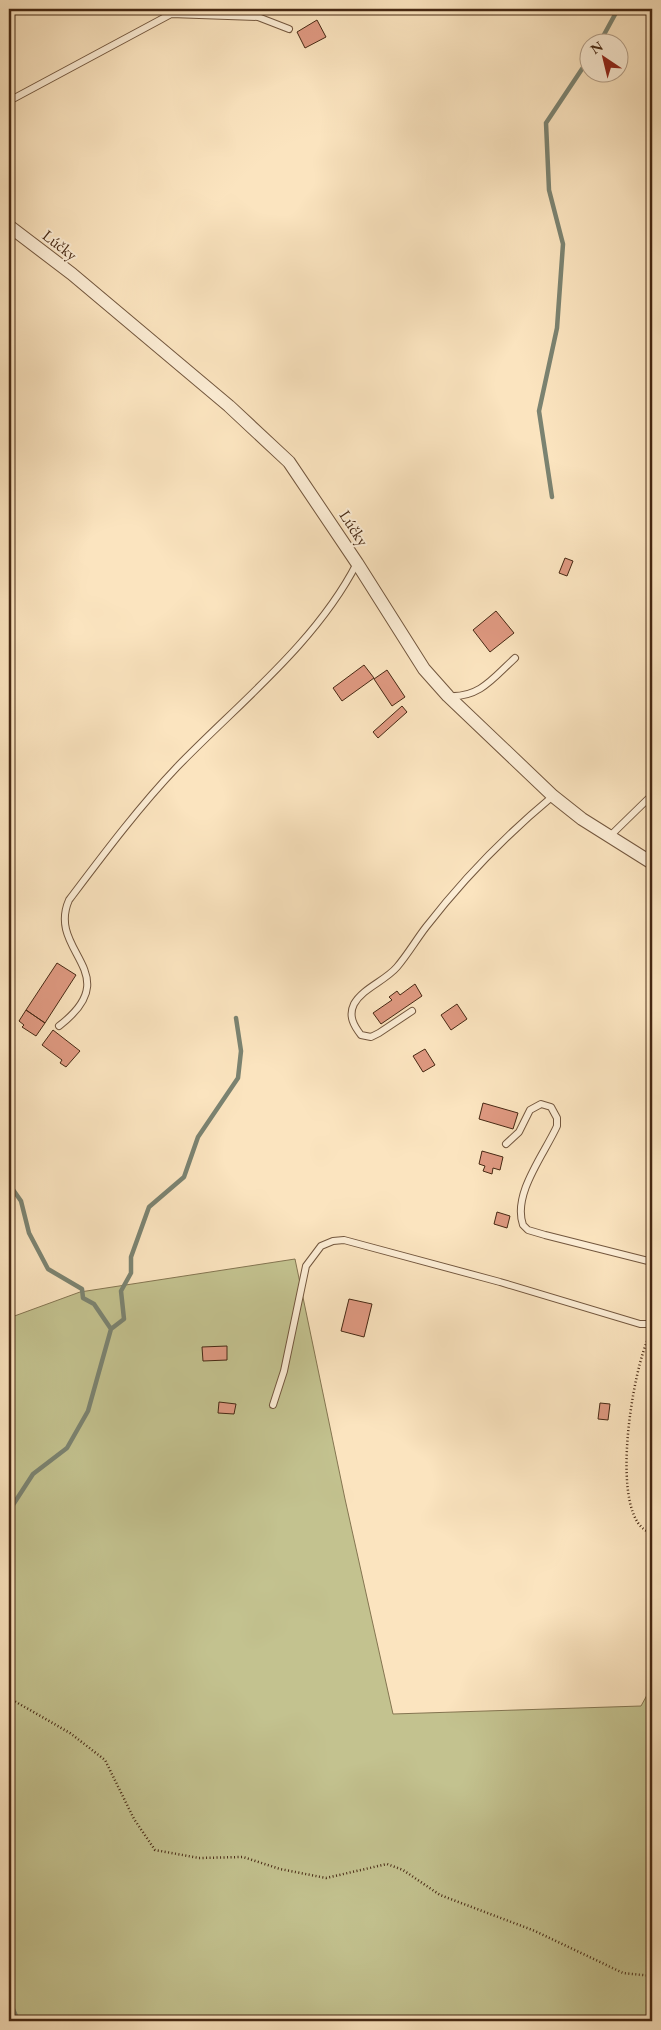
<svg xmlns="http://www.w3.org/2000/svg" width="661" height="2030" viewBox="0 0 661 2030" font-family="'EB Garamond',serif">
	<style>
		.green { fill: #c3c28f; stroke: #847551 }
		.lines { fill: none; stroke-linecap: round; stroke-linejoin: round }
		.stream { stroke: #7b8371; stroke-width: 4.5 }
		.building { fill: #df9981; stroke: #462813 }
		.service-casing { stroke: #73573e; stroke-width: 8 }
		.minor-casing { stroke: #73573e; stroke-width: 14 }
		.path { stroke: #462813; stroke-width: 2.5; stroke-dasharray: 1 2.5; stroke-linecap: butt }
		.service { stroke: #fcedd5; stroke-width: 6 }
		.minor { stroke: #fcedd5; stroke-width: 12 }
		.labels { text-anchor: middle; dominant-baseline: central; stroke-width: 4; stroke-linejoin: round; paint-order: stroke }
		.street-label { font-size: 16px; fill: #462813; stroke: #fcedd5 }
	</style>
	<rect width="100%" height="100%" fill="#fbe4bf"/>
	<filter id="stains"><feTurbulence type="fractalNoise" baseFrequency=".004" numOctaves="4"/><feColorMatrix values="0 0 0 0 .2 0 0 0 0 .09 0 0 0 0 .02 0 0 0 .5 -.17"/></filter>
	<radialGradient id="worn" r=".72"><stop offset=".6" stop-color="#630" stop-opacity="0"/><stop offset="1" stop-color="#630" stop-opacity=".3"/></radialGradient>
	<!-- green -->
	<path class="green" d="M 295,1259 L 345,1499 L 393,1714 L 641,1706 L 652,1686 L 652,2021 L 9,2021 L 9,1318 L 80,1292 Z"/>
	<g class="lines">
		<!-- stream -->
		<path class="stream" d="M 600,42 L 618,9
			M 552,497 L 539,411 L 557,328 L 563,244 L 549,190 L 546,123 L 588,60
			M 9,1184 L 21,1201 L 29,1233 L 48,1269 L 82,1289 L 83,1298 L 94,1304 L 111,1329 L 88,1411 L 67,1448 L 33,1474 L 9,1511
			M 111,1329 L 124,1319 L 121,1291 L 131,1273 L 131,1257 L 149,1207 L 184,1177 L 198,1137 L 238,1078 L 241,1051 L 236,1018
			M 9,2000 L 18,2021"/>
	</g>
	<!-- building -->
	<path class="building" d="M 317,20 L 326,37 L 305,48 L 297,32 Z
		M 565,558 L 573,561 L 567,576 L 559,573 Z
		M 496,611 L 514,633 L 490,652 L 473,630 Z
		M 364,665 L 374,678 L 342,701 L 333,688 Z
		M 387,670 L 405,697 L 392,706 L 374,679 Z
		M 402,706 L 407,712 L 378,738 L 373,732 Z
		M 57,963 L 76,975 L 45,1023 L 26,1010 Z
		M 415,984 L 422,996 L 381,1024 L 373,1013 L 392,1000 L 389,997 L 397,991 L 400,995 Z
		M 457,1004 L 467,1019 L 451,1030 L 441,1015 Z
		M 26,1010 L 45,1023 L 36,1036 L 22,1027 L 24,1025 L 19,1021 Z
		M 53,1030 L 80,1051 L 66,1067 L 60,1063 L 62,1060 L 42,1045 Z
		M 425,1049 L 435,1065 L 423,1072 L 413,1056 Z
		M 483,1103 L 518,1113 L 513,1129 L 479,1119 Z
		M 482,1151 L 503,1157 L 500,1170 L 493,1168 L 492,1174 L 483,1171 L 485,1166 L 479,1164 Z
		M 497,1212 L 510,1216 L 507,1228 L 494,1224 Z
		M 349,1299 L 372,1304 L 364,1337 L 341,1331 Z
		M 227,1346 L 227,1360 L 203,1361 L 202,1347 Z
		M 219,1402 L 236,1404 L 234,1414 L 218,1413 Z
		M 600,1403 L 610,1404 L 608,1420 L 598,1419 Z"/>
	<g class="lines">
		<defs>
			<path id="service" d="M 9,101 L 171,14 L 258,17 L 289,29
				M 449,696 C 480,698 494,677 515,658
				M 609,837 L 652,795
				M 412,1011 L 379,1033 L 371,1037 L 361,1035 C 354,1026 348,1016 354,1004 C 363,988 385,981 397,967 C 408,954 416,940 426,927 C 464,878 506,835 553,796
				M 59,1026 C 128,973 46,952 69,900 C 103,855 138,808 177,767 C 239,703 316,643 357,563
				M 506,1144 L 519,1132 L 530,1110 L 541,1104 L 551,1107 L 557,1118 L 557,1126 C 545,1153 512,1194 523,1225 L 528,1230 L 545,1235 L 652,1262
				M 273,1405 L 284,1371 L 306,1266 L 321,1246 L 333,1241 L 344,1240 L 500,1282 L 640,1324 L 652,1324"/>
			<path id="minor" d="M 9,226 L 72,274 L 229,406 L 289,462 L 357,563 L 424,669 L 448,696 L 553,796 L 582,819 L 652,863"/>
		</defs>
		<!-- service casing -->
		<use href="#service" class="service-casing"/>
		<!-- minor casing -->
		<use href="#minor" class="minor-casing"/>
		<!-- path -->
		<path class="path" d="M 650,1335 C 633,1365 606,1523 652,1533
			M 9,1698 L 70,1733 L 105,1760 L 134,1819 L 155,1850 L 199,1858 L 243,1857 L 280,1869 L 326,1878 L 387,1864 L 403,1870 L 440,1895 L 535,1931 L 623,1973 L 652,1976"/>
		<!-- service -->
		<use href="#service" class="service"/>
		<!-- minor -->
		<use href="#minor" class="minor"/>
	</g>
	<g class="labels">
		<!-- street labels -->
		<g class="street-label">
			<text transform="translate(60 245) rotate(38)">Lúčky</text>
			<text transform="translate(354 528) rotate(57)">Lúčky</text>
		</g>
	</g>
	<!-- margin -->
	<rect width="661" height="2030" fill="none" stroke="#fbe4bf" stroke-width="30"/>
	<rect x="10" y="10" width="641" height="2010" fill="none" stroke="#462813" stroke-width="2.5"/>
	<rect x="15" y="15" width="631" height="2000" fill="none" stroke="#462813"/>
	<!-- north arrow -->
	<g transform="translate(604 58) rotate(325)"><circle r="24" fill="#fcedd5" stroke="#b39e87"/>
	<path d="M0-4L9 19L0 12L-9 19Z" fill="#8f2418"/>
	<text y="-8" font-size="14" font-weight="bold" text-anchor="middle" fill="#462813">N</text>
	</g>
	<rect width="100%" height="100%" filter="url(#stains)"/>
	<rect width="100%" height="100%" fill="url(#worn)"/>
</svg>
